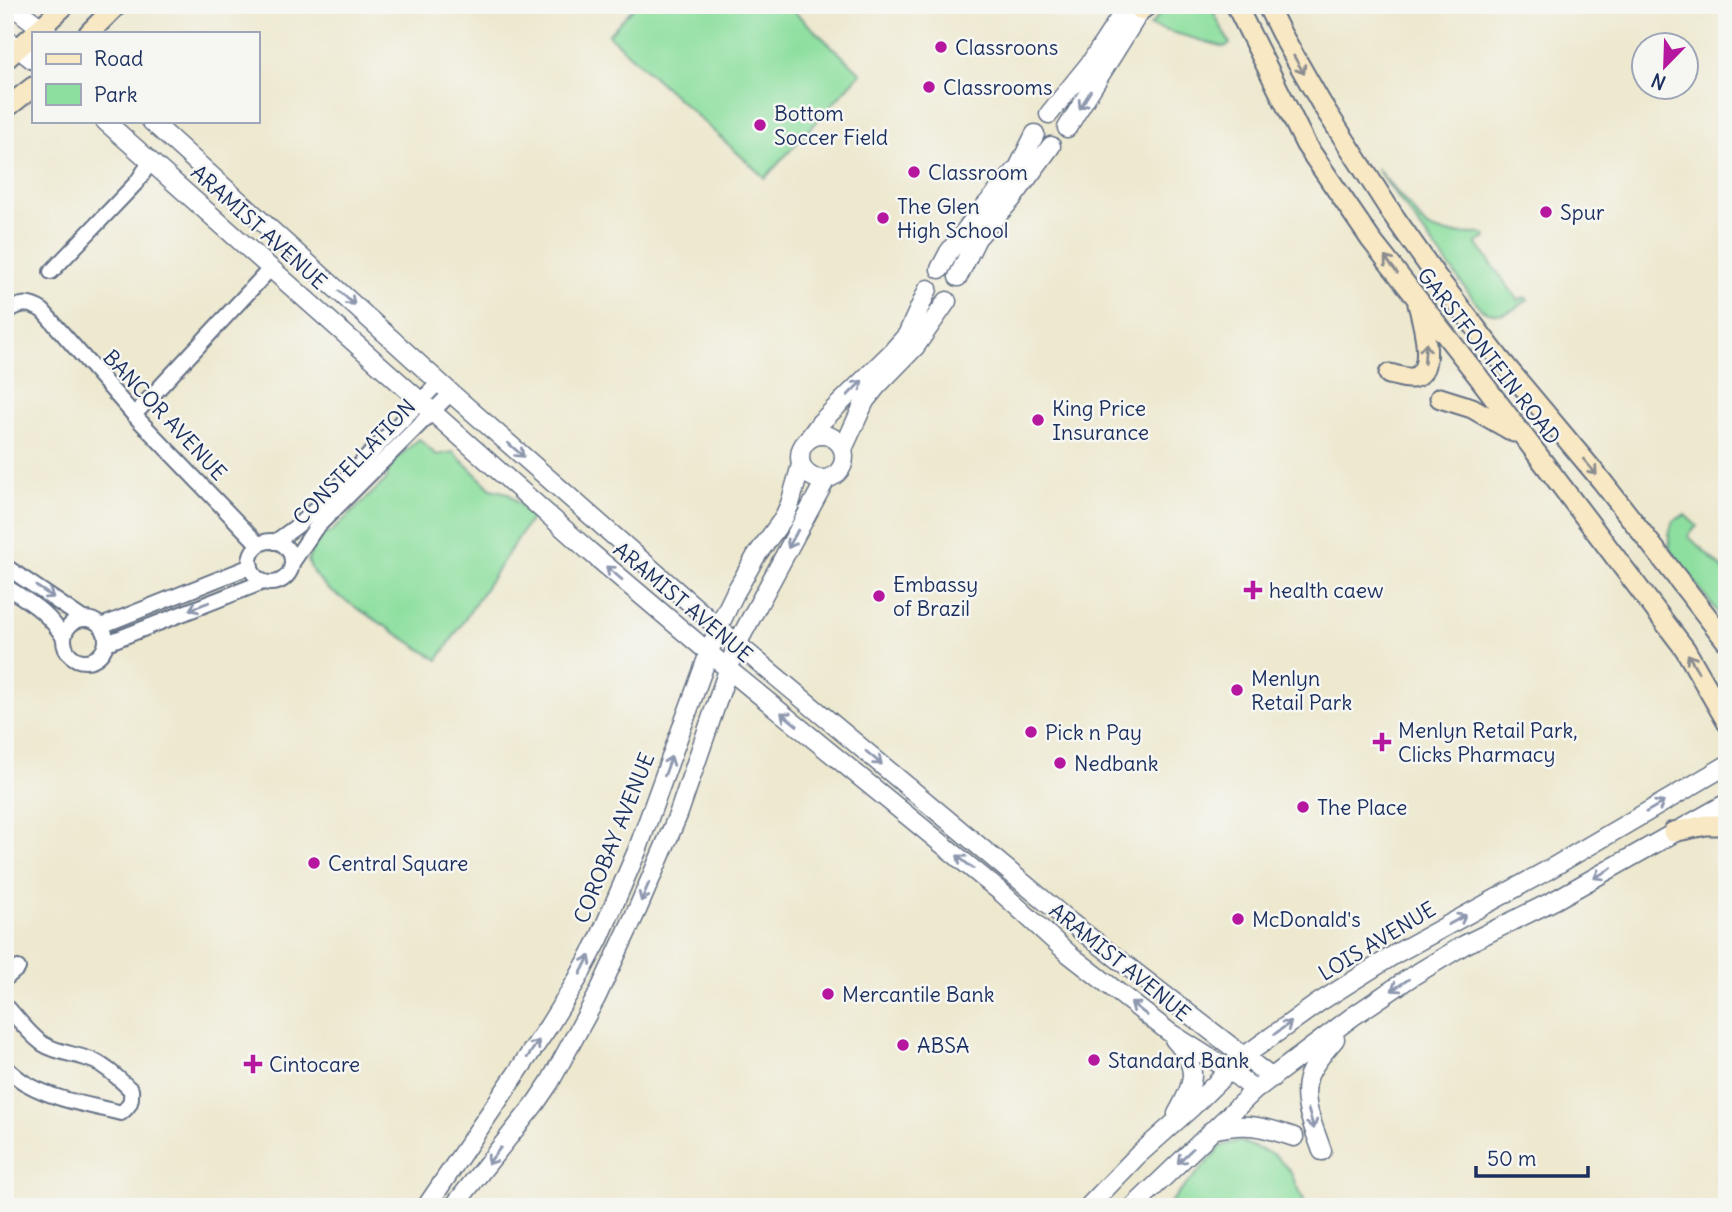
<svg xmlns="http://www.w3.org/2000/svg" width="1732" height="1212" viewBox="0 0 1732 1212" font-family="Delius,sans-serif">
	<style>
		.green { fill: #8ddf9f; stroke: #54877e; stroke-width: 2 }
		.lines { fill: none; stroke-linecap: round; stroke-linejoin: round }
		.minor-casing { stroke: #647085; stroke-width: 18 }
		.tertiary-casing { stroke: #647085; stroke-width: 21 }
		.secondary-casing { stroke: #647085; stroke-width: 23 }
		.minor { stroke: #fff; stroke-width: 14 }
		.tertiary { stroke: #fff; stroke-width: 18 }
		.secondary { stroke: #f8e8c3; stroke-width: 19 }
		.oneway { stroke: #8a8c90 }
		.oneway2 { stroke: #8d97ae }
		.poi-dot { fill: #b5179e; stroke: #f6f6f2; stroke-width: 2.5 }
		.labels { text-anchor: middle; dominant-baseline: central; stroke-width: 5; stroke-linejoin: round; paint-order: stroke }
		.poi-label { font-size: 21px; fill: #1b2f5e; stroke: #f6f6f2; text-anchor: start }
		.street-label { font-size: 21px; fill: #1b2f5e; stroke: #f6f6f2 }
	</style>
	<rect width="100%" height="100%" fill="#f6f6f2"/>
	<filter id="ink" filterUnits="userSpaceOnUse"><feTurbulence type="fractalNoise" baseFrequency=".0143" numOctaves="2"/><feDisplacementMap in="SourceGraphic" scale="14" xChannelSelector="R" yChannelSelector="G"/><feConvolveMatrix kernelMatrix="1 2 1 2 8 2 1 2 1" color-interpolation-filters="sRGB"/></filter>
	<filter id="wash" filterUnits="userSpaceOnUse"><feTurbulence type="fractalNoise" baseFrequency=".00686" numOctaves="4" result="noise"/><feDisplacementMap in="SourceGraphic" scale="28" xChannelSelector="R" yChannelSelector="G"/><feGaussianBlur stdDeviation="1.57" result="paint"/><feColorMatrix in="noise" values="0 0 0 0 0 0 0 0 0 0 0 0 0 0 0 0 0 1.4 0 .05"/><feComposite in="paint" operator="in"/></filter>
	<g filter="url(#wash)">
		<rect width="100%" height="100%" fill="#ede8ce"/>
		<!-- green -->
		<path class="green" d="M 636,5 L 787,5 L 861,73 L 765,178 L 608,35 Z
			M 1168,5 L 1210,5 L 1230,44 L 1224,47 L 1150,26 Z
			M 1376,168 L 1427,227 C 1444,236 1465,233 1484,234 L 1486,238 L 1476,243 L 1518,300 L 1525,297 L 1528,300 C 1510,312 1503,319 1481,309 Z
			M 419,439 L 436,455 L 453,452 L 491,489 L 508,493 L 532,517 L 438,660 L 329,590 L 313,573 L 308,561 L 313,545 L 319,542 L 321,536 L 331,532 L 386,480 L 391,463 Z
			M 1685,515 L 1697,526 L 1688,536 L 1727,573 L 1727,625 L 1670,549 C 1668,538 1669,531 1673,521 Z
			M 1239,1141 L 1275,1155 L 1291,1172 L 1307,1207 L 1166,1207 L 1211,1158 L 1221,1146 Z"/>
	</g>
	<g filter="url(#ink)">
		<g class="lines">
			<defs>
				<path id="minor" d="M 51,272 L 137,182 L 151,161
					M 5,314 C 18,303 28,301 43,311 L 134,415 L 259,545
					M 134,415 L 271,268
					M250 562a21 21 0 1 1 42 0a21 21 0 1 1-42 0Z
					M 275,542 L 297,526 L 326,500 L 439,382
					M 292,563 L 315,529 L 451,393
					M 5,566 L 83,619
					M 5,586 C 31,603 47,611 64,638
					M64 640a21 21 0 1 1 42 0a21 21 0 1 1-42 0Z
					M 101,626 L 251,566
					M 107,643 L 263,582
					M 5,979 L 18,968
					M 5,1067 C 12,1073 19,1080 27,1084 C 55,1100 90,1105 121,1113 C 130,1106 132,1101 131,1090 C 120,1080 110,1069 96,1062 C 80,1054 59,1054 43,1044 C 30,1035 19,1020 8,1008"/>
				<path id="tertiary" d="M 11,5 L 48,33
					M 5,38 L 33,60
					M 1049,114 L 1091,62 L 1128,5
					M 105,121 L 589,551 L 728,669 L 1002,893 L 1069,954 L 1169,1032 L 1229,1070 L 1255,1090
					M 151,121 L 451,393 L 737,644 L 1070,922 L 1272,1078
					M 1067,128 L 1144,5
					M 940,269 L 949,252 L 974,219 L 1018,168 L 1035,134
					M 958,277 L 977,238 L 1012,199 L 1051,146
					M800 457a22 22 0 1 1 44 0a22 22 0 1 1-44 0Z
					M 809,438 L 820,423 L 891,353 L 907,335 L 928,289
					M 843,449 L 865,401 L 877,386 L 915,347 L 947,301
					M 1174,1039 C 1200,1068 1195,1082 1177,1114
					M 1212,1130 C 1247,1122 1261,1126 1294,1137
					M 1322,1151 C 1314,1127 1300,1100 1309,1075 C 1315,1061 1326,1050 1335,1039
					M 426,1207 L 548,1027 L 577,980 L 599,939 L 637,851 L 718,628 L 735,593 L 756,556 L 783,519 L 790,504 L 801,465
					M 453,1207 L 535,1104 L 550,1082 L 596,998 L 638,908 L 678,815 L 737,644 L 826,479
					M 1088,1207 L 1137,1156 L 1191,1108 L 1243,1057 L 1318,1003 L 1397,953 L 1548,870 L 1727,765
					M 1133,1207 L 1255,1090 L 1352,1017 L 1411,977 L 1464,945 L 1555,900 L 1727,803"/>
				<path id="secondary" d="M 1236,5 L 1306,145 L 1371,240 L 1477,375 L 1685,649 L 1727,722
					M 1267,5 L 1281,33 L 1321,103 L 1393,215 L 1436,276 L 1499,358 L 1601,480 L 1727,642
					M 1141,10 L 1148,5
					M 35,33 L 65,5
					M 89,33 L 117,5
					M 5,60 L 33,35
					M 5,109 L 33,87
					M 1389,374 C 1396,375 1405,379 1412,378 C 1438,373 1422,320 1418,304
					M 1440,398 L 1472,408 L 1514,432
					M 1673,832 L 1706,825 L 1727,825"/>
			</defs>
			<!-- minor casing -->
			<use href="#minor" class="minor-casing"/>
			<!-- tertiary casing -->
			<use href="#tertiary" class="tertiary-casing"/>
			<!-- secondary casing -->
			<use href="#secondary" class="secondary-casing"/>
			<!-- minor -->
			<use href="#minor" class="minor"/>
			<!-- tertiary -->
			<use href="#tertiary" class="tertiary"/>
			<!-- secondary -->
			<use href="#secondary" class="secondary"/>
		</g>
		<!-- one-way arrows -->
		<defs><path id="oneway-shaft" d="M-6 0H5M1.5-3L5.5 0L1.5 3" fill="none" stroke-width="1.6" stroke-linecap="round" stroke-linejoin="round" transform="scale(1.75)"/></defs>
		<g class="oneway">
			<use href="#oneway-shaft" transform="translate(1299 65) rotate(60)"/>
			<use href="#oneway-shaft" transform="translate(1391 265) rotate(-128)"/>
			<use href="#oneway-shaft" transform="translate(1425 353) rotate(-86)"/>
			<use href="#oneway-shaft" transform="translate(1590 467) rotate(50)"/>
			<use href="#oneway-shaft" transform="translate(1693 663) rotate(-120)"/>
		</g>
		<g class="oneway2">
			<use href="#oneway-shaft" transform="translate(1085 100) rotate(122)"/>
			<use href="#oneway-shaft" transform="translate(347 298) rotate(42)"/>
			<use href="#oneway-shaft" transform="translate(855 388) rotate(-45)"/>
			<use href="#oneway-shaft" transform="translate(516 450) rotate(41)"/>
			<use href="#oneway-shaft" transform="translate(793 539) rotate(118)"/>
			<use href="#oneway-shaft" transform="translate(614 573) rotate(-140)"/>
			<use href="#oneway-shaft" transform="translate(45 592) rotate(33)"/>
			<use href="#oneway-shaft" transform="translate(199 606) rotate(159)"/>
			<use href="#oneway-shaft" transform="translate(789 719) rotate(-141)"/>
			<use href="#oneway-shaft" transform="translate(874 758) rotate(40)"/>
			<use href="#oneway-shaft" transform="translate(668 766) rotate(-70)"/>
			<use href="#oneway-shaft" transform="translate(1655 807) rotate(-30)"/>
			<use href="#oneway-shaft" transform="translate(965 862) rotate(-141)"/>
			<use href="#oneway-shaft" transform="translate(1603 873) rotate(150)"/>
			<use href="#oneway-shaft" transform="translate(645 892) rotate(113)"/>
			<use href="#oneway-shaft" transform="translate(1457 920) rotate(-29)"/>
			<use href="#oneway-shaft" transform="translate(585 965) rotate(-63)"/>
			<use href="#oneway-shaft" transform="translate(1400 985) rotate(146)"/>
			<use href="#oneway-shaft" transform="translate(1139 1009) rotate(-142)"/>
			<use href="#oneway-shaft" transform="translate(1283 1028) rotate(-36)"/>
			<use href="#oneway-shaft" transform="translate(533 1049) rotate(-56)"/>
			<use href="#oneway-shaft" transform="translate(1311 1119) rotate(73)"/>
			<use href="#oneway-shaft" transform="translate(494 1156) rotate(128)"/>
			<use href="#oneway-shaft" transform="translate(1185 1156) rotate(136)"/>
		</g>
	</g>
	<!-- markers -->
	<g class="poi-dot">
		<circle cx="941" cy="47" r="7"/>
		<circle cx="929" cy="87" r="7"/>
		<circle cx="760" cy="125" r="7"/>
		<circle cx="914" cy="172" r="7"/>
		<circle cx="1546" cy="212" r="7"/>
		<circle cx="883" cy="218" r="7"/>
		<circle cx="1038" cy="420" r="7"/>
		<path d="M1249.5 579.5h7v7h7v7h-7v7h-7v-7h-7v-7h7z"/>
		<circle cx="879" cy="596" r="7"/>
		<circle cx="1237" cy="690" r="7"/>
		<circle cx="1031" cy="732" r="7"/>
		<path d="M1378.5 731.5h7v7h7v7h-7v7h-7v-7h-7v-7h7z"/>
		<circle cx="1060" cy="763" r="7"/>
		<circle cx="1303" cy="807" r="7"/>
		<circle cx="314" cy="863" r="7"/>
		<circle cx="1238" cy="919" r="7"/>
		<circle cx="828" cy="994" r="7"/>
		<circle cx="903" cy="1045" r="7"/>
		<circle cx="1094" cy="1060" r="7"/>
		<path d="M249.5 1053.5h7v7h7v7h-7v7h-7v-7h-7v-7h7z"/>
	</g>
	<g class="labels">
		<!-- poi labels -->
		<g class="poi-label">
			<text x="955" y="47">Classroons</text>
			<text x="943" y="87">Classrooms</text>
			<text x="774" y="113">Bottom<tspan x="774" dy="24">Soccer Field</tspan></text>
			<text x="928" y="172">Classroom</text>
			<text x="897" y="206">The Glen<tspan x="897" dy="24">High School</tspan></text>
			<text x="1560" y="212">Spur</text>
			<text x="1052" y="408">King Price<tspan x="1052" dy="24">Insurance</tspan></text>
			<text x="893" y="584">Embassy<tspan x="893" dy="24">of Brazil</tspan></text>
			<text x="1269" y="590">health caew</text>
			<text x="1251" y="678">Menlyn<tspan x="1251" dy="24">Retail Park</tspan></text>
			<text x="1398" y="730">Menlyn Retail Park,<tspan x="1398" dy="24">Clicks Pharmacy</tspan></text>
			<text x="1045" y="732">Pick n Pay</text>
			<text x="1074" y="763">Nedbank</text>
			<text x="1317" y="807">The Place</text>
			<text x="328" y="863">Central Square</text>
			<text x="1252" y="919">McDonald's</text>
			<text x="842" y="994">Mercantile Bank</text>
			<text x="917" y="1045">ABSA</text>
			<text x="1108" y="1060">Standard Bank</text>
			<text x="269" y="1064">Cintocare</text>
		</g>
		<!-- street labels -->
		<g class="street-label">
			<text transform="translate(259 227) rotate(42)">ARAMIST AVENUE</text>
			<text transform="translate(1489 356) rotate(52)">GARSTFONTEIN ROAD</text>
			<text transform="translate(165 415) rotate(47)">BANCOR AVENUE</text>
			<text transform="translate(354 462) rotate(-46)">CONSTELLATION</text>
			<text transform="translate(683 602) rotate(40)">ARAMIST AVENUE</text>
			<text transform="translate(614 838) rotate(-68)">COROBAY AVENUE</text>
			<text transform="translate(1377 941) rotate(-31)">LOIS AVENUE</text>
			<text transform="translate(1120 962) rotate(39)">ARAMIST AVENUE</text>
		</g>
	</g>
	<!-- margin -->
	<rect width="1732" height="1212" fill="none" stroke="#f6f6f2" stroke-width="28"/>
	<!-- legend -->
	<rect x="32" y="32" width="228" height="91" fill="#f6f6f2" stroke="#9ea6b7" stroke-width="2"/>
	<rect x="46" y="54" width="35" height="10" fill="#f8e8c3" stroke="#9ea6b7" stroke-width="2"/>
	<text x="94" y="66" font-size="21" fill="#1b2f5e">Road</text>
	<rect x="46" y="84" width="35" height="21" fill="#8ddf9f" stroke="#9ea6b7" stroke-width="2"/>
	<text x="94" y="102" font-size="21" fill="#1b2f5e">Park</text>
	<!-- north arrow -->
	<g transform="translate(1665 66) rotate(203)"><circle r="33" fill="#f6f6f2" stroke="#9ea6b7" stroke-width="2"/>
	<path d="M0-5L12 26L0 18L-12 26Z" fill="#b5179e"/>
	<text y="-10" font-size="19" font-weight="bold" text-anchor="middle" fill="#1b2f5e">N</text>
	</g>
	<!-- scale -->
	<path d="M1476 1166v10h112v-10" fill="none" stroke="#1b2f5e" stroke-width="3.5"/>
	<text x="1487" y="1166" font-size="21" fill="#1b2f5e" stroke="#f6f6f2" stroke-width="5" paint-order="stroke">50 m</text>
</svg>
